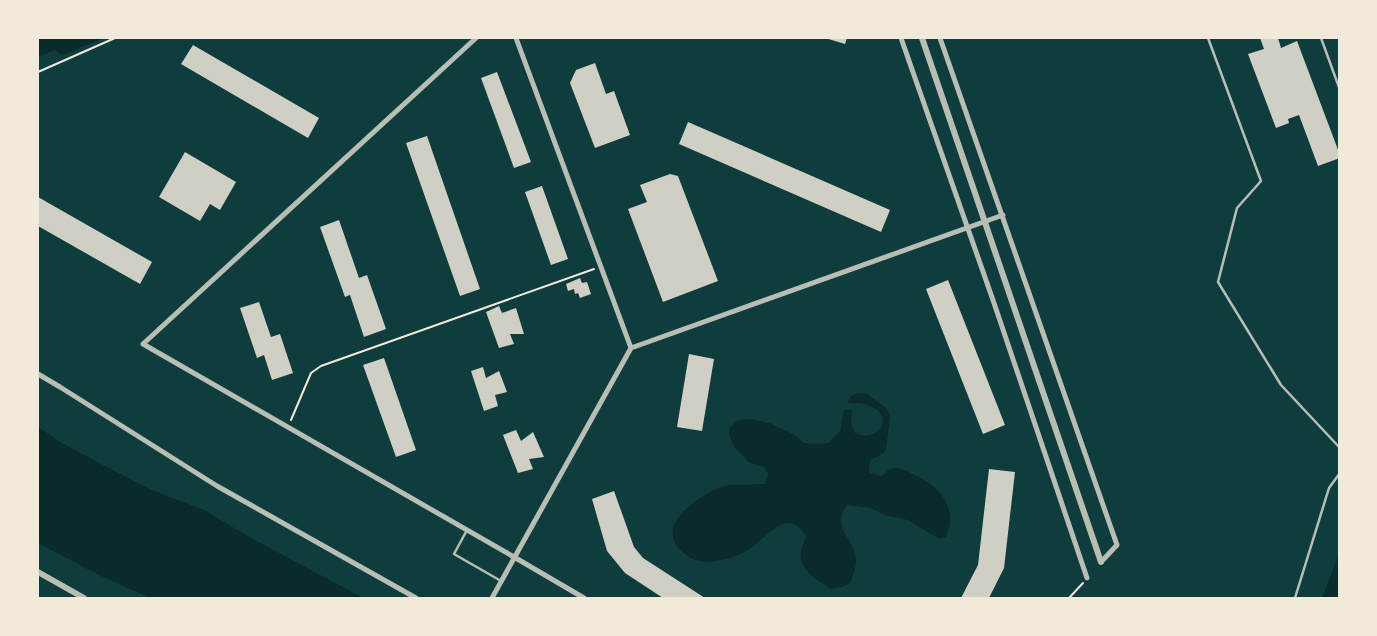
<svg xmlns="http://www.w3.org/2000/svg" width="1377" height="636" viewBox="0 0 1377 636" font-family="'Alegreya Sans',sans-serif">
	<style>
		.water { fill: #0a2a2b }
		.building { fill: #cfcfc3 }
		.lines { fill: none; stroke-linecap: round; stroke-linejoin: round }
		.path { stroke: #f1e9da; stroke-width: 2 }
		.service { stroke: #b8beb3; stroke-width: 2.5 }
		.minor { stroke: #b8beb3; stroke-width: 5 }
		.tertiary { stroke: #b8beb3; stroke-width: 6 }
	</style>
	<rect width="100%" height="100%" fill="#0f3d3e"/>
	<!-- water -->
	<path class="water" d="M 38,38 L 104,38 L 62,55 L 55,50 L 38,57 Z
		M 859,393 L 867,394 L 875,400 L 886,408 L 890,416 L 886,450 L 881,455 L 870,460 L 869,468 L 870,473 L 882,476 L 888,470 L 896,467 C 920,476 952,490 950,522 C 950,527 947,532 946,537 L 939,539 L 908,520 L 884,515 L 871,508 L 847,505 C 829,527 856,539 856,560 C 856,568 853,576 850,583 L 842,587 L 830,589 C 817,580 798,569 801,552 C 801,547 805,541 806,536 C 788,507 768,535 751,548 C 740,556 728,559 715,561 C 706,562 697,562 689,557 C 682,552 675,546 673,537 C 671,527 676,520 682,513 C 694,501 713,487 731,485 C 742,484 754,485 765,484 L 768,474 L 764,467 L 749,462 L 735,448 L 729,435 L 730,427 L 738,420 L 753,419 L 772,424 L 795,435 L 804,443 L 817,444 L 828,443 L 840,431 L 844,410 L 852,410 L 851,425 L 855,433 C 873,442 893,424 877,410 C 873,407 865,403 859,403 C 854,403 852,404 847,402 L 851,396 Z
		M 38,427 L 62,443 L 99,463 L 152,490 L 204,510 L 244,534 L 363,598 L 150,598 L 99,575 L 38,543 Z
		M 1339,554 L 1339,598 L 1322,598 Z"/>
	<!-- building -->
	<path class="building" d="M 825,38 L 847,38 L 845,44 Z
		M 1260,38 L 1278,38 L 1281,48 L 1297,41 L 1340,155 L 1340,158 L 1318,166 L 1299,115 L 1288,119 L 1289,123 L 1276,128 L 1248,54 L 1264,49 Z
		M 193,45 L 319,118 L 308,138 L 181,64 Z
		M 595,63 L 606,94 L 614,91 L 630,135 L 595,148 L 570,83 L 576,70 Z
		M 497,72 L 531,162 L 514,168 L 481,78 Z
		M 688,122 L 890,210 L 881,232 L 679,144 Z
		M 427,136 L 480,289 L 460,296 L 406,143 Z
		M 185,152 L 236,182 L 220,210 L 210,204 L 200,221 L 159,197 Z
		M 670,174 L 678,176 L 718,281 L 663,302 L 628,209 L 647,202 L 640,185 Z
		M 542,186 L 568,259 L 551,265 L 525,192 Z
		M 38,197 L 152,262 L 140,284 L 38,226 Z
		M 339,220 L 359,278 L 367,275 L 386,329 L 364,337 L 350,295 L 345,297 L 320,227 Z
		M 580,278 L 582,283 L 587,282 L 591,294 L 580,298 L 578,293 L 575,294 L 574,289 L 568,291 L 566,284 Z
		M 948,280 L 1005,425 L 983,434 L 926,289 Z
		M 259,302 L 271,337 L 280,334 L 293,373 L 272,380 L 264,355 L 257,358 L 240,308 Z
		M 499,306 L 502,313 L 516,308 L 524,334 L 510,334 L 514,344 L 499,348 L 486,312 Z
		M 689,354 L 714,359 L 702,431 L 677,427 Z
		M 384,358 L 416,450 L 396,457 L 363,365 Z
		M 483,367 L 486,378 L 499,371 L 507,392 L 495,395 L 498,406 L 484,411 L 471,371 Z
		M 516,430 L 521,441 L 533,432 L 544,457 L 529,459 L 533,469 L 518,473 L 503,435 Z
		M 989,469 L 1015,472 L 1004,568 L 989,598 L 961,598 L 978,565 Z
		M 614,491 L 634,547 L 643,558 L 705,598 L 663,598 L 625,573 L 607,551 L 592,499 Z"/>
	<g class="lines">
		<!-- path -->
		<path class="path" d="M 38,72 L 115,38
			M 291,420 L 311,373 L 321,366 L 594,269
			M 1069,598 L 1083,583"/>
		<!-- service -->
		<path class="service" d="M 1208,38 L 1261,181 L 1237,208 L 1218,282 L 1281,385 L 1340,448
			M 1321,38 L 1340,90
			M 467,530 L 454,554 L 501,581
			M 1295,598 L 1329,488 L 1340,473"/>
		<!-- minor -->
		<path class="minor" d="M 476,38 L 143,344 L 514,557 L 584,598
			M 901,38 L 994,303 L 1087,578
			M 940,38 L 1117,545 L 1101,562
			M 631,348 L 1003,215
			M 38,374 L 60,387 L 217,486 L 416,598
			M 492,598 L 631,348 L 516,38"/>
		<!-- tertiary -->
		<path class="tertiary" d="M 922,38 L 1101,562
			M 38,572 L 84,598"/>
	</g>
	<!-- border -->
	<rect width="1377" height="636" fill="none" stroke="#f1e9da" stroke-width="78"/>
</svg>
